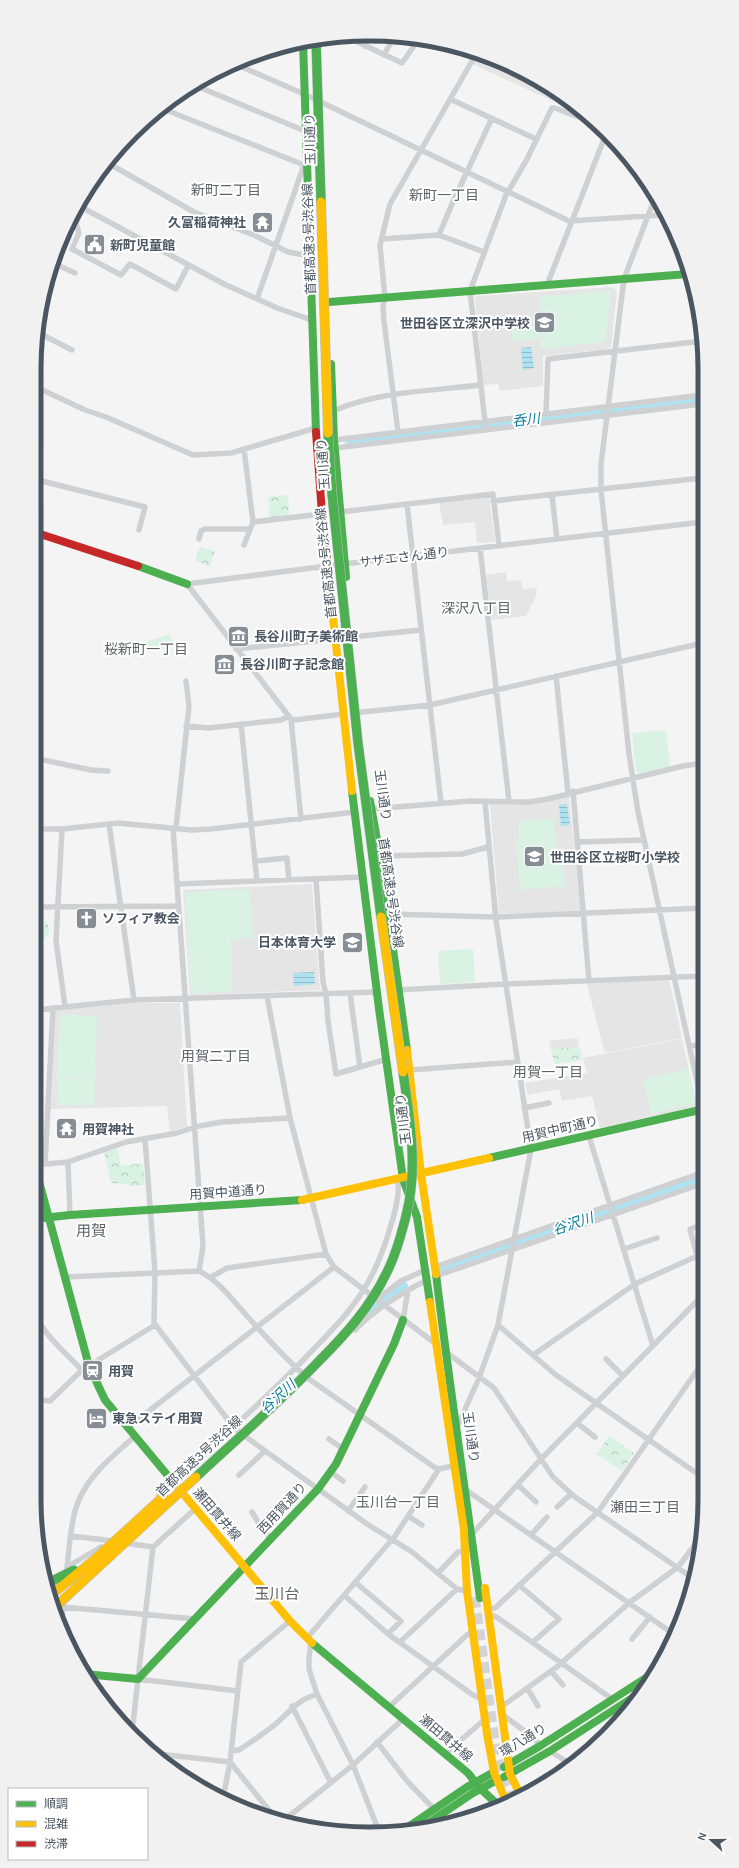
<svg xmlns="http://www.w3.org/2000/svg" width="739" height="1868" viewBox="0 0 739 1868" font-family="Karla,'Noto Sans JP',sans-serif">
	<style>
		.education { fill: #e6e5e6 }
		.forest { fill: url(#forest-firs) }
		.park { fill: url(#park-crowns) }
		.garden { fill: #d9f2e3 }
		.water { fill: url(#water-rules) }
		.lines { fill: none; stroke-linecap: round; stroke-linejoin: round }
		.river { stroke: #aee2f0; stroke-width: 10 }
		.highway-tunnel { stroke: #d2d4d7; stroke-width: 11; stroke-dasharray: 11 5.5; stroke-linecap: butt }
		.street { stroke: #ced0d2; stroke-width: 5.5 }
		.fast { stroke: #4caf50; stroke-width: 8 }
		.slow { stroke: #ffc107; stroke-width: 8 }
		.jam { stroke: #c62828; stroke-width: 8 }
		.fast-bridge-casing { stroke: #b9bec3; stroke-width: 10; stroke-linecap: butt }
		.slow-bridge-casing { stroke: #b9bec3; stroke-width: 10; stroke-linecap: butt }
		.fast-bridge { stroke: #4caf50; stroke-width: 9 }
		.slow-bridge { stroke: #ffc107; stroke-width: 9 }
		.labels { text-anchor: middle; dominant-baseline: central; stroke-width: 4; stroke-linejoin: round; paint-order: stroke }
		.street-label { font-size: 13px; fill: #4a5661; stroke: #fff }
		.poi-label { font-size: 13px; font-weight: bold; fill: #4a5661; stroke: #fff; text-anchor: start }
		.neighbourhood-label { font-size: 14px; fill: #5f6368; stroke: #fff }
		.water-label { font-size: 14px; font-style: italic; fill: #0c7c9b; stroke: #fff }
		.quarter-label { font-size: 15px; fill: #5f6368; stroke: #fff }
		.rim { fill: none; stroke: #4a5661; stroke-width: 5 }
	</style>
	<defs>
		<pattern id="forest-firs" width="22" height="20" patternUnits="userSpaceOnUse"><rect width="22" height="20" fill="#d9f2e3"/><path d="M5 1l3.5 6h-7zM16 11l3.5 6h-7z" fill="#b2c7bb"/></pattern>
		<pattern id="park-crowns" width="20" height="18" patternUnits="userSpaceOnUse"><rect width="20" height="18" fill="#d9f2e3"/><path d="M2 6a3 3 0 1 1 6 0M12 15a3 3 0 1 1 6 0" fill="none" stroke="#b2c7bb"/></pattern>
		<pattern id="water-rules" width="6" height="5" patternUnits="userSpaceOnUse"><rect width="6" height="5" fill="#aee2f0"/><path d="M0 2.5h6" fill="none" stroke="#90bac6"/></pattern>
	</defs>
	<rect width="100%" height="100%" fill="#f4f4f4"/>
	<!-- education -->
	<path class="education" d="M 478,55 L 556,90 L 583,115 L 474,65 L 473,63 Z
		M 612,287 L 617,291 L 611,347 L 608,349 L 543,356 L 543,386 L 500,391 L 498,384 L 483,385 L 475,299 L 477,296 Z
		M 489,496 L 495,542 L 477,543 L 475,522 L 443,525 L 439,502 Z
		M 506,572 L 507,581 L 521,580 L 523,589 L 537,588 L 535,599 L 526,616 L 492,620 L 486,575 Z
		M 569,797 L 581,909 L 579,911 L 499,914 L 490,805 L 539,803 Z
		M 312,884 L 320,990 L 190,995 L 183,890 Z
		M 666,979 L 670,983 L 682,1038 L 605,1053 L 587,985 L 588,983 Z
		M 133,1003 L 180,1003 L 187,1127 L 170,1131 L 167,1106 L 51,1109 L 55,1013 L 57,1010 Z
		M 577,1038 L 582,1058 L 682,1039 L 696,1102 L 694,1107 L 600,1128 L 592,1096 L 562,1101 L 559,1089 L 528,1095 L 525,1083 L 587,1073 L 583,1059 L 555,1064 L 549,1041 Z"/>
	<!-- forest -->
	<path class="forest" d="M 34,919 C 44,920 49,922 49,933 L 42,941 L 34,941 Z"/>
	<!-- park -->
	<path class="park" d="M 702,397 L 702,402 L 615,413 L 615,408 Z
		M 600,409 L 600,415 L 344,445 L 344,440 Z
		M 288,495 L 289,516 L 270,518 L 268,497 Z
		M 200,547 L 215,551 L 210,566 L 195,561 Z
		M 579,1046 L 582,1060 L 555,1064 L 551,1050 Z
		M 117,1147 L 121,1166 L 143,1163 L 145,1185 L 130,1186 L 129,1184 L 111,1183 L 104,1152 Z
		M 609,1436 L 634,1453 L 622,1471 L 597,1454 Z"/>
	<!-- garden -->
	<path class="garden" d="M 611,291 L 605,342 L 541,349 L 540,340 L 544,339 L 541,296 Z
		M 542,325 L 543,338 L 513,341 L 511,328 Z
		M 170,634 L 173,647 L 119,657 L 119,651 Z
		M 666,730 L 670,766 L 639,774 L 636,771 L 632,733 Z
		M 554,818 L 556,852 L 562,851 L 565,886 L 520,890 L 516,843 L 519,842 L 518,821 Z
		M 250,889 L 253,938 L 231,939 L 233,991 L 191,994 L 185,894 L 186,892 Z
		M 473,949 L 475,982 L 440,984 L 438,951 Z
		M 60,1014 L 97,1016 L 94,1105 L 87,1104 L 88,1079 L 57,1078 Z
		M 688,1069 L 696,1100 L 693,1104 L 651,1114 L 643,1079 Z
		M 58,1079 L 87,1080 L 86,1106 L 57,1105 Z"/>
	<!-- water -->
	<path class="water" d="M 531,347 L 534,368 L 523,370 L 521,348 Z
		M 567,804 L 570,825 L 561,826 L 559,805 Z
		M 314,972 L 315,984 L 294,986 L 293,973 Z"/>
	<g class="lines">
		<!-- river -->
		<path class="river" d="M 351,441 L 702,398
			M 442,1270 L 704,1178
			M 384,1300 L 403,1286
			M 361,1316 L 377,1305"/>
		<!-- highway-tunnel -->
		<path class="highway-tunnel" d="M 474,1597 L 495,1748 L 499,1765 L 514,1800"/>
		<!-- street -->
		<path class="street" d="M 345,36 L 402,63 L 419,39
			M 365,46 L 371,35
			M 384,55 L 395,35
			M 235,64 L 304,94 L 569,221 L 663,215
			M 194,85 L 305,131
			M 450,99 L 536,139
			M 161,108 L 304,165
			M 106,162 L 194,212 L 256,236 L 288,252 L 310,256
			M 654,200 L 624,279 L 601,464 L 601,490 L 629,754 L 638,812 L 703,1109
			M 439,235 L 452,204 L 492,118
			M 382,239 L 439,235 L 484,252
			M 53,263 L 75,273
			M 188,266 L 176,289 L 130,264 L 121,275 L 72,249 L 79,233 L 76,223 L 83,208 L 224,284 L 277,308 L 312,320
			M 547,285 L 606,134
			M 257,299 L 304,165
			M 39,333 L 72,350
			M 34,386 L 85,410 L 106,417 L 193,455 L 231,453 L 316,428
			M 333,411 C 378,391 432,391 480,385
			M 546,414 L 548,359 L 702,341
			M 486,430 L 470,291 L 506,195 L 526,161 L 552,108 L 555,108 L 591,122
			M 398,432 L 384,321 L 383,305 L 385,298 L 380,245 L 390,204 L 476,54
			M 334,440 L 702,395
			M 335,448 L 702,404
			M 244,449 L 253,522 L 244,545
			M 34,479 L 145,507 L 139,530
			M 552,495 L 557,539
			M 493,501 L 702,478
			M 407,504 L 441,803
			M 340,512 L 493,494 L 499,546
			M 253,522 L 322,514
			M 199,539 L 201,531 L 205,529 L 250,529
			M 480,548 L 509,801
			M 352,637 L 421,630
			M 236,649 L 335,639
			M 556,676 L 568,793
			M 353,713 L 430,705 L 703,643
			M 344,714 L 294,720 L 291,719 L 187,584 L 327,566 L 703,522
			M 291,719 L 301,819
			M 241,724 L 257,881
			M 186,726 L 209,728 L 281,720 L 289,716
			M 34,758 L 91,770 L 108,771
			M 573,791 L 589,981
			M 371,809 L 471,801 L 529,802 L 548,799 L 683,766 L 703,763
			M 109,824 L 134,1000
			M 173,828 L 203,1246 L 199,1271
			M 176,828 L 189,706 L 186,681
			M 34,829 L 62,829 L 118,823 L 192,830 L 211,829 L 355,812
			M 62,829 L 56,941 L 65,1006
			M 577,842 L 644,840
			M 380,856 L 462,854 L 488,847
			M 256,861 L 287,858 L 289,880
			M 316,879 L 323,982 L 326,994 L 328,1021 L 336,1074 L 387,1059
			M 177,884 L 363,877
			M 34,907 L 178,906
			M 388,914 L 496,917 L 704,908
			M 398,990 L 505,984 L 704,976
			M 350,993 L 360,1067
			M 267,996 L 290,1118 L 326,1254 L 334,1267 L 436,1344
			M 34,1010 L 134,1000 L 377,992
			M 690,1046 L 704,1045
			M 410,1070 L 517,1062
			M 524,1108 L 549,1103
			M 589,1136 L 653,1346
			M 145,1139 L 155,1272 L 154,1323 L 231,1424 L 239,1432 L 367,1524 L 412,1552 L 457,1589 L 467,1591
			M 68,1162 L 70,1215
			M 45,1164 L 53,1008
			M 34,1165 L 68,1162 L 126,1142 L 177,1133 L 199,1126 L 222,1122 L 290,1118
			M 624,1249 L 657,1238
			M 697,1256 L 690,1229 L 704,1224
			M 435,1267 L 704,1172
			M 436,1276 L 704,1183
			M 66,1277 L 199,1271 C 219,1281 231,1298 246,1315 C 266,1337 286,1360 309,1379 L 434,1467 L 439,1469 L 453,1466
			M 211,1277 L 227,1268 L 326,1254
			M 376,1300 L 401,1281 L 425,1270
			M 34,1310 C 40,1332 67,1354 82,1370
			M 403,1320 L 408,1290
			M 498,1325 L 556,1375 L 705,1479
			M 355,1330 C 375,1309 401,1293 427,1280
			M 446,1352 L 494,1388 L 553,1477 L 575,1497 L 694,1579
			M 533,1355 L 635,1284 L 704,1253
			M 606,1359 L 623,1376
			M 34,1399 L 50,1401 L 82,1370 L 155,1325
			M 577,1423 L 595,1437
			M 458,1425 L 479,1378 L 498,1325 L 531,1149 L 496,920 L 485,802
			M 127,1428 L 334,1267
			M 329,1439 L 343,1449
			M 331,1472 L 343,1481
			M 239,1475 L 265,1451
			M 518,1485 L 536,1502
			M 466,1490 L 675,1635
			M 159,1495 C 209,1449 260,1405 307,1356 C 327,1335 349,1314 364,1289 C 376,1270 384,1249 390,1228 C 395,1213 400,1196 398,1180
			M 557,1507 L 571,1494
			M 348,1511 L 365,1487
			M 252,1512 L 264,1532 L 271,1538
			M 408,1516 L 422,1525
			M 472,1534 L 541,1459 L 704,1294
			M 531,1535 L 547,1517
			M 71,1536 L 114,1541
			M 125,1543 L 153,1547
			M 67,1567 L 101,1547
			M 67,1569 C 69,1550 70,1530 75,1511 C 84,1478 111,1458 134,1437
			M 438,1573 L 458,1552 L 465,1551
			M 355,1582 L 401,1621 L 388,1634
			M 519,1585 L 559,1619 L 533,1642
			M 344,1595 L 388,1634 L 473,1695 L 482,1699
			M 63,1607 L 195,1619
			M 488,1609 L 495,1608 L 598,1512 L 705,1359
			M 489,1616 L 494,1616 L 498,1618 L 612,1699
			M 61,1627 L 64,1600
			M 307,1638 L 395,1536 L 439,1469
			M 632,1639 L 650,1617
			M 311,1642 L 309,1658 L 309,1669 L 317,1694 L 353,1765 L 378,1829
			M 400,1642 L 457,1589
			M 551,1671 L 563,1685
			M 138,1679 L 238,1691
			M 527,1688 L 538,1706
			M 292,1706 L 331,1783
			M 389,1707 L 468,1634 L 473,1633
			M 501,1707 L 558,1666 L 629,1603 L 678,1567 L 700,1538
			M 503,1715 L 534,1738 L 540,1746
			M 132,1732 L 153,1547 L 195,1509
			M 377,1742 L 407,1781 L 433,1808
			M 231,1751 L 239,1750 C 252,1741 267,1732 279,1721 C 296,1706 295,1702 317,1694
			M 550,1751 L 570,1764
			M 159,1754 L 230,1762 L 277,1820
			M 445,1754 L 485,1719
			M 223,1799 L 230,1762 L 241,1662 L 290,1621
			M 283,1821 L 353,1765 L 403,1719"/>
		<!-- fast -->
		<path class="fast" d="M 303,42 L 316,432
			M 329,302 L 688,274
			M 331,364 L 334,440 L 346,577
			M 138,566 L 187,584
			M 352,791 L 379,1009 L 403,1179 L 417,1217 L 430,1302
			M 370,801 L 380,856 L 407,1050
			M 489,1158 L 704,1109
			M 34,1163 L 89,1366 L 105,1400 L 174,1483
			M 34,1219 L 70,1215 L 302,1200
			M 436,1274 C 449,1382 465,1490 480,1598
			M 312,1643 L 468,1773 L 479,1787
			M 84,1674 L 138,1679 L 318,1489 L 336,1464 L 394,1344 L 403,1320
			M 504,1767 L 540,1746 L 655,1672
			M 504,1777 L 550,1751 L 643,1691
			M 481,1789 L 500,1807
			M 421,1828 L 473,1793 L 497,1780
			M 405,1829 L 467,1787 L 494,1772"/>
		<!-- slow -->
		<path class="slow" d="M 330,590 L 352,791
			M 407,1050 L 421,1174 L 436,1274
			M 302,1200 L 489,1158
			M 430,1302 L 464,1530
			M 174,1483 L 290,1621 L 312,1643
			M 464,1532 L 467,1591 L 487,1734 L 494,1772 L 507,1804
			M 485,1588 L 510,1774 L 521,1796"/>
		<!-- jam -->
		<path class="jam" d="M 316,432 L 322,514 L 330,590
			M 34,532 L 138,566"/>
		<defs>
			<path id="fast-bridge" d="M 316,39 L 321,202
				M 328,433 L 332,494 L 358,743 L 381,917
				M 196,1477 C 238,1438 281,1401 320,1360 C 346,1334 370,1307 386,1274 C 396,1255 405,1223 409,1202 C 417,1159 409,1114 403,1072
				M 48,1583 L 74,1570"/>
			<path id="slow-bridge" d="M 321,202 L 328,433
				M 381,917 L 403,1072
				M 50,1596 L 95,1559 L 164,1496
				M 53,1609 L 196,1477"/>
		</defs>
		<!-- fast-bridge casing -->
		<use href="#fast-bridge" class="fast-bridge-casing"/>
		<!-- slow-bridge casing -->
		<use href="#slow-bridge" class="slow-bridge-casing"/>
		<!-- fast-bridge -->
		<use href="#fast-bridge" class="fast-bridge"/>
		<!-- slow-bridge -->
		<use href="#slow-bridge" class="slow-bridge"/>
	</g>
	<!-- icons -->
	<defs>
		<symbol id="temple-square" viewBox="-11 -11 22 22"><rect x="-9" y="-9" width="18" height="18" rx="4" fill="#868d94" stroke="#fff"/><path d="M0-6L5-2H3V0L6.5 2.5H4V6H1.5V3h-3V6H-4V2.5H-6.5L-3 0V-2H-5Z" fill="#fff"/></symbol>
		<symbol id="civic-square" viewBox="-11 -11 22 22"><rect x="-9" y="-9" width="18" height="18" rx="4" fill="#868d94" stroke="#fff"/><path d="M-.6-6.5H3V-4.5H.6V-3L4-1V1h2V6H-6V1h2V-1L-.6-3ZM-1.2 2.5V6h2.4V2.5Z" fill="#fff"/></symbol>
		<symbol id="school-square" viewBox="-11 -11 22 22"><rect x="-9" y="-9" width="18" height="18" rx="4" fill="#868d94" stroke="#fff"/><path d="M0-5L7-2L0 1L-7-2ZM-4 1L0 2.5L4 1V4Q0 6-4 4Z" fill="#fff"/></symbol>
		<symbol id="museum-square" viewBox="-11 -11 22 22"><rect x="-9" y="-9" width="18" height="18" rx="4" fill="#868d94" stroke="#fff"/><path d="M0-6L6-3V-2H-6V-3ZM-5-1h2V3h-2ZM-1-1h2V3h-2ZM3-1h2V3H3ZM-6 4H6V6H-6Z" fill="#fff"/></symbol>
		<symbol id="church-square" viewBox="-11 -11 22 22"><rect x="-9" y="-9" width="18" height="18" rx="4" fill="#868d94" stroke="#fff"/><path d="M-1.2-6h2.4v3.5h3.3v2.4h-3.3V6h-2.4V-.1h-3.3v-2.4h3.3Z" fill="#fff"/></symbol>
		<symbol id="university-square" viewBox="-11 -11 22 22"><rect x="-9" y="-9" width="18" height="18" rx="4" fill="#868d94" stroke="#fff"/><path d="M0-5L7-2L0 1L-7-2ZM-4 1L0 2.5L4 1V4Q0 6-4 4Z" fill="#fff"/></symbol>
		<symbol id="station-square" viewBox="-11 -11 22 22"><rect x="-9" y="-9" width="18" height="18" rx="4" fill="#868d94" stroke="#fff"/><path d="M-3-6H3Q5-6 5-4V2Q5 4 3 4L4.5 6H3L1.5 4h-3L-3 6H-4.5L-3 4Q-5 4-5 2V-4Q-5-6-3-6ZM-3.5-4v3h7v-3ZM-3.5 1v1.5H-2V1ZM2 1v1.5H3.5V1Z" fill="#fff"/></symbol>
		<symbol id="hotel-square" viewBox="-11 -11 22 22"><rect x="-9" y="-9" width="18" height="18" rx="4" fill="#868d94" stroke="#fff"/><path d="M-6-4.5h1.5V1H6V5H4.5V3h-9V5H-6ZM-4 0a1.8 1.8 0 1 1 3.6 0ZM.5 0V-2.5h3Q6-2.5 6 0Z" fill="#fff"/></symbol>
	</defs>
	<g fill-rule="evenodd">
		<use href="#temple-square" x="250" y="210" width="25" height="25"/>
		<use href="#civic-square" x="82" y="232" width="25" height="25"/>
		<use href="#school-square" x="532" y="310" width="25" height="25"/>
		<use href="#museum-square" x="226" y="624" width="25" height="25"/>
		<use href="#museum-square" x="212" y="652" width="25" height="25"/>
		<use href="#school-square" x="522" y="844" width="25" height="25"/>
		<use href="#church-square" x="74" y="906" width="25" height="25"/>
		<use href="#university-square" x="340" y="930" width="25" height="25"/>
		<use href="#temple-square" x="54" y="1116" width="25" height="25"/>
		<use href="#station-square" x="80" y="1358" width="25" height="25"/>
		<use href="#hotel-square" x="84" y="1406" width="25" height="25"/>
	</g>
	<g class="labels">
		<!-- street labels -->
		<g class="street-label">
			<text transform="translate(310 139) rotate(-91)">玉川通り</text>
			<text transform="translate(309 239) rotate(-92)">首都高速3号渋谷線</text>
			<text transform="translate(323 464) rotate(-94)">玉川通り</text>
			<text transform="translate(404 557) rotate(-7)">サザエさん通り</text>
			<text transform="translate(326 563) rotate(-96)">首都高速3号渋谷線</text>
			<text transform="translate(383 795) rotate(82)">玉川通り</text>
			<text transform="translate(391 893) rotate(82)">首都高速3号渋谷線</text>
			<text transform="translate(403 1119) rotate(-97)">玉川通り</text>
			<text transform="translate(560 1129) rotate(-13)">用賀中町通り</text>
			<text transform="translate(228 1192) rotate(-4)">用賀中道通り</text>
			<text transform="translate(471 1437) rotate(82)">玉川通り</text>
			<text transform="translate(199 1456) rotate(-43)">首都高速3号渋谷線</text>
			<text transform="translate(282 1508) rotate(-47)">西用賀通り</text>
			<text transform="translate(217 1514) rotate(49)">瀬田貫井線</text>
			<text transform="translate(446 1738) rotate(40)">瀬田貫井線</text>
			<text transform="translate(523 1740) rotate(-31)">環八通り</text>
		</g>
		<!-- poi labels -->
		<g class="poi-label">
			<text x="246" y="222" text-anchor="end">久富稲荷神社</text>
			<text x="110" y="245">新町児童館</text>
			<text x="530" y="323" text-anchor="end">世田谷区立深沢中学校</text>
			<text x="254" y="636">長谷川町子美術館</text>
			<text x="240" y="664">長谷川町子記念館</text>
			<text x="550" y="857">世田谷区立桜町小学校</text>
			<text x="102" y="918">ソフィア教会</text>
			<text x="336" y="942" text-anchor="end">日本体育大学</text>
			<text x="82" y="1129">用賀神社</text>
			<text x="108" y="1371">用賀</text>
			<text x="112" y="1418">東急ステイ用賀</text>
		</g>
		<!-- neighbourhood labels -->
		<g class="neighbourhood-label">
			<text x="226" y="190">新町二丁目</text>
			<text x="444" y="195">新町一丁目</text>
			<text x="476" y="608">深沢八丁目</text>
			<text x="146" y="649">桜新町一丁目</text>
			<text x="216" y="1056">用賀二丁目</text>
			<text x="548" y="1072">用賀一丁目</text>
			<text x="398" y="1502">玉川台一丁目</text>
			<text x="645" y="1507">瀬田三丁目</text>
		</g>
		<!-- water labels -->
		<g class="water-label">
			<text transform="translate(526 420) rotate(-7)">呑川</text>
			<text transform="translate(573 1224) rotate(-19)">谷沢川</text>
			<text transform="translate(278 1397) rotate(-43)">谷沢川</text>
		</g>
		<!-- quarter labels -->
		<g class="quarter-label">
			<text x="91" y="1231">用賀</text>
			<text x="277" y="1594">玉川台</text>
		</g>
	</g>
	<!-- crop -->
	<path d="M0 0H739V1868H0ZM369 41H370A328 328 0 0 1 698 369V1499A328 328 0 0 1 370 1827H369A328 328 0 0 1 41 1499V369A328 328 0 0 1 369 41Z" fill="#f1f1f2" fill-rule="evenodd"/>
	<path class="rim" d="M369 41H370A328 328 0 0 1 698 369V1499A328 328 0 0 1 370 1827H369A328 328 0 0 1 41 1499V369A328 328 0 0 1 369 41Z"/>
	<!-- legend -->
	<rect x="8" y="1788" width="140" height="72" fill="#ffffff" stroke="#b7bbc0"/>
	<rect x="16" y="1801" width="20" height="6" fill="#4caf50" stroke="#b7bbc0"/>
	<text x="44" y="1808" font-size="12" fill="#4a5661">順調</text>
	<rect x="16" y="1821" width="20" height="6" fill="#ffc107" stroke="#b7bbc0"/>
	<text x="44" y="1828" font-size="12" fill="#4a5661">混雑</text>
	<rect x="16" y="1841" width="20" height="6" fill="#c62828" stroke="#b7bbc0"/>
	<text x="44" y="1848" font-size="12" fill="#4a5661">渋滞</text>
	<!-- north arrow -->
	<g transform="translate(711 1840) rotate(291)" stroke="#ffffff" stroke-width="3" paint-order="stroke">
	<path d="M0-3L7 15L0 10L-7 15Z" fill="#4a5661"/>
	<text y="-6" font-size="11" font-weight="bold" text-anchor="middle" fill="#4a5661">N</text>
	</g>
</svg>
